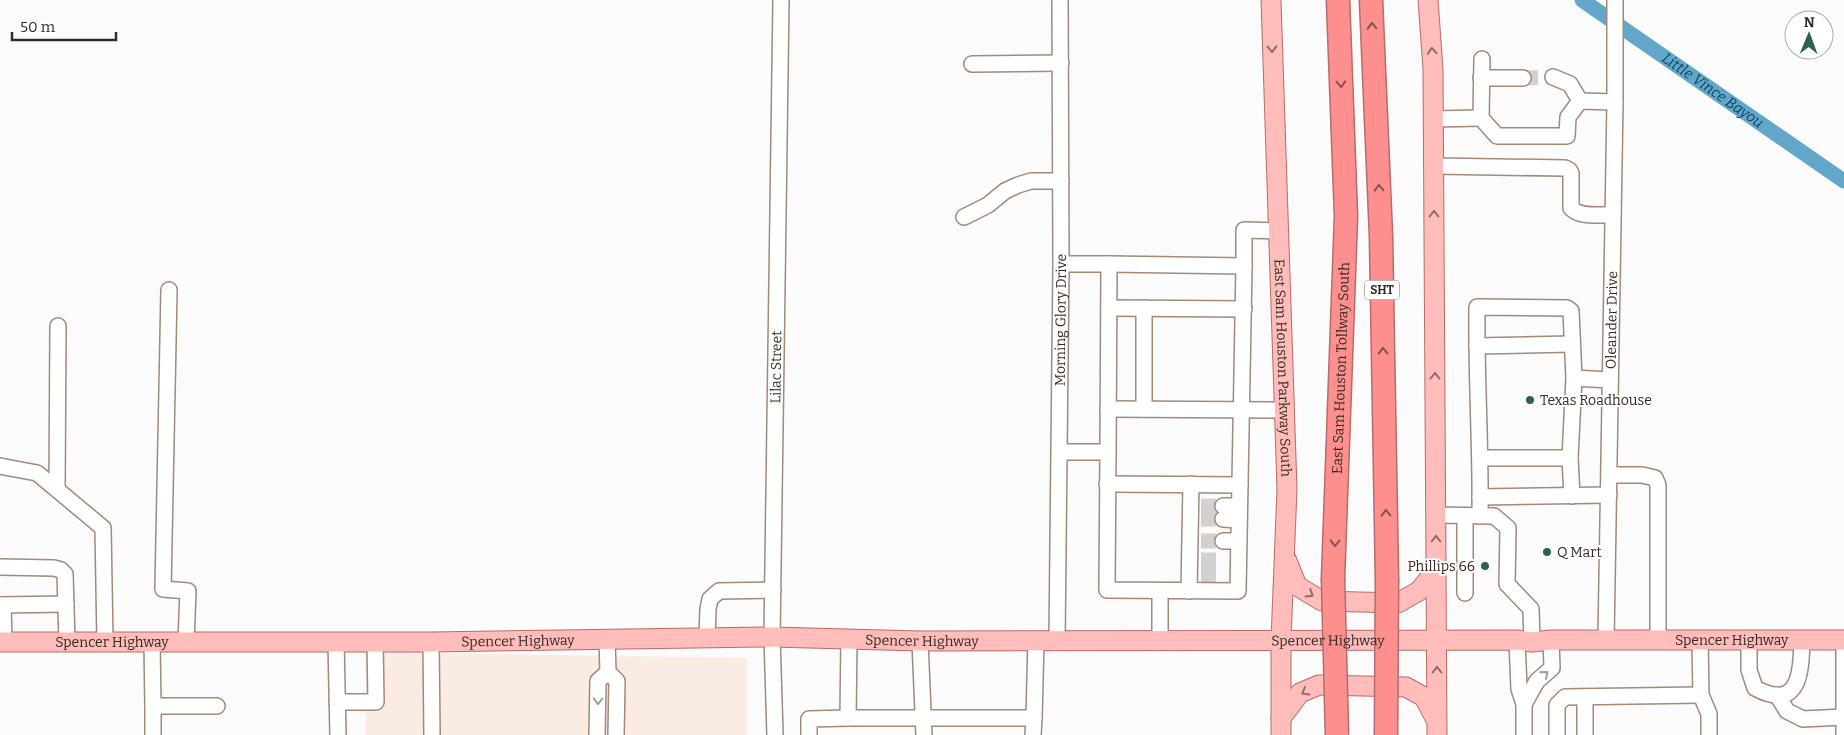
<svg xmlns="http://www.w3.org/2000/svg" width="1844" height="735" viewBox="0 0 1844 735" font-family="Bitter,serif">
	<style>
		.built { fill: #fbece3 }
		.lines { fill: none; stroke-linecap: round; stroke-linejoin: round }
		.canal { stroke: #62a7c9; stroke-width: 15 }
		.minor-tunnel { stroke: #d3d1d0; stroke-width: 15; stroke-dasharray: 15 8; stroke-linecap: butt }
		.minor-casing { stroke: #a48977; stroke-width: 18 }
		.major-casing { stroke: #b76c69; stroke-width: 21 }
		.highway-casing { stroke: #b76c69; stroke-width: 25 }
		.minor { stroke: #fff; stroke-width: 15 }
		.major { stroke: #febcbb; stroke-width: 19 }
		.highway { stroke: #fd8f8e; stroke-width: 22 }
		.highway-bridge-casing { stroke: #b76c69; stroke-width: 25; stroke-linecap: butt }
		.highway-bridge { stroke: #fd8f8e; stroke-width: 22 }
		.oneway { stroke: #85524e }
		.oneway2 { stroke: #8f6c67 }
		.oneway3 { stroke: #a49f9c }
		.poi-dot { fill: #2c634a; stroke: #fff; stroke-width: 2 }
		.labels { text-anchor: middle; dominant-baseline: central; stroke-width: 4; stroke-linejoin: round; paint-order: stroke }
		.shield { fill: #fff; stroke: #726a65; stroke-width: 1 }
		.shield-label { font-size: 12px; font-weight: bold; fill: #352a23 }
		.street-label { font-size: 14px; fill: #352a23; stroke: #fff }
		.poi-label { font-size: 14px; fill: #352a23; stroke: #fff; text-anchor: start }
		.water-label { font-size: 15px; font-style: italic; fill: #09445c; stroke: #fff }
	</style>
	<rect width="100%" height="100%" fill="#fbfbfb"/>
	<!-- built -->
	<path class="built" d="M 366,652 L 747,658 L 747,735 L 366,735 Z"/>
	<g class="lines">
		<!-- canal -->
		<path class="canal" id="s1" d="M 1582,0 L 1844,181"/>
		<!-- minor-tunnel -->
		<path class="minor-tunnel" d="M 1523,78 L 1553,77
			M 1201,506 L 1223,506
			M 1201,519 L 1223,519
			M 1201,541 L 1223,541
			M 1201,560 L 1223,560
			M 1201,575 L 1223,575"/>
		<defs>
			<g id="minor">
				<path d="M 972,64 L 1061,63"/>
				<path d="M 1553,77 L 1570,84 L 1580,101"/>
				<path d="M 1481,78 L 1523,78"/>
				<path d="M 1481,118 L 1497,136 L 1567,136 L 1568,117 L 1580,101 L 1615,102"/>
				<path d="M 1433,119 L 1481,118 L 1482,59"/>
				<path d="M 1434,166 L 1565,168 L 1569,170 L 1571,173 L 1571,208 C 1580,218 1600,214 1613,215"/>
				<path d="M 964,217 L 988,205 L 1005,191 L 1018,185 L 1031,181 L 1061,181"/>
				<path d="M 1109,264 L 1244,266 L 1244,230 L 1278,231"/>
				<path d="M 169,290 L 163,589 L 188,591 L 186,642"/>
				<path d="M 1109,308 L 1244,309"/>
				<path d="M 1477,346 L 1572,344"/>
				<path d="M 1108,409 L 1284,410"/>
				<path d="M 1144,409 L 1144,308"/>
				<path d="M 1060,452 L 1108,452 L 1109,264 L 1061,264"/>
				<path d="M 1108,452 L 1107,590 L 1238,591 L 1244,266"/>
				<path d="M 1480,458 L 1570,458 L 1574,378"/>
				<path d="M 1570,458 L 1572,496"/>
				<path d="M 0,466 L 37,473 L 103,528 L 105,642"/>
				<path d="M 1609,475 L 1642,475 L 1655,478 L 1658,485 L 1658,640"/>
				<path d="M 1107,484 L 1240,485"/>
				<path d="M 57,489 L 58,326"/>
				<path d="M 1480,497 L 1609,495"/>
				<path d="M 1223,506 L 1239,506"/>
				<path d="M 1436,515 L 1494,516 L 1508,528 L 1507,584 L 1531,609 L 1532,642"/>
				<path d="M 1465,516 L 1465,593"/>
				<path d="M 1480,516 C 1481,446 1476,377 1477,307 L 1567,308 L 1571,311 L 1574,378 L 1610,380"/>
				<path d="M 1223,519 L 1239,520"/>
				<path d="M 1223,541 L 1239,541"/>
				<path d="M 0,567 L 54,568 L 61,570 L 65,574 L 67,642"/>
				<path d="M 1160,591 L 1160,640"/>
				<path d="M 1189,591 L 1191,484"/>
				<path d="M 0,605 L 66,604"/>
				<path d="M 3,605 L 4,642"/>
				<path d="M 707,638 L 708,609 L 710,599 L 719,591 L 773,590"/>
				<path d="M 849,639 L 848,718 L 1034,718 L 1036,641"/>
				<path d="M 607,640 L 608,672 L 617,681 L 616,735"/>
				<path d="M 1517,640 L 1519,689 L 1524,704 L 1524,735"/>
				<path id="s2" d="M 1606,640 L 1615,102 L 1615,0"/>
				<path d="M 1700,640 L 1701,695 L 1709,714 L 1709,735"/>
				<path d="M 1749,640 L 1749,670 L 1755,688 C 1800,712 1801,672 1802,640"/>
				<path d="M 1844,640 L 1844,735"/>
				<path d="M 920,641 L 924,735"/>
				<path id="s3" d="M 1057,641 L 1061,264 L 1060,0"/>
				<path d="M 152,642 L 153,706 L 217,706"/>
				<path d="M 336,642 L 338,735"/>
				<path d="M 431,642 L 432,735"/>
				<path d="M 1777,695 L 1787,711 L 1803,719 L 1844,717"/>
				<path d="M 1585,697 L 1585,735"/>
				<path d="M 337,702 L 376,702 L 375,642"/>
				<path d="M 1524,704 L 1537,681 L 1552,668 L 1551,640"/>
				<path d="M 153,735 L 153,706"/>
				<path d="M 597,735 L 598,681 L 608,672"/>
				<path id="s4" d="M 775,735 L 772,637 L 781,0"/>
				<path d="M 809,735 L 809,719 L 848,718"/>
				<path d="M 1033,735 L 1034,718"/>
				<path d="M 1557,735 L 1557,705 L 1565,697 L 1701,695"/>
			</g>
			<g id="major">
				<path id="s5" d="M 1271,0 L 1287,489 L 1281,640 L 1281,735"/>
				<path d="M 1428,0 L 1433,69 L 1437,735"/>
				<path d="M 1287,561 L 1297,586 L 1322,601 L 1398,603 L 1419,591 L 1436,570"/>
				<path id="s6" d="M 0,642 L 431,642 L 772,637 L 920,641 L 1517,640 L 1532,642 L 1551,640 L 1844,640"/>
				<path d="M 1281,718 L 1300,693 L 1319,685 L 1406,687 L 1424,697 L 1436,720"/>
			</g>
			<g id="highway">
				<path d="M 1371,0 L 1381,236 L 1387,580"/>
				<path id="s7" d="M 1333,579 L 1346,216 L 1338,0"/>
			</g>
		</defs>
		<!-- minor casing -->
		<use href="#minor" class="minor-casing"/>
		<!-- major casing -->
		<use href="#major" class="major-casing"/>
		<!-- highway casing -->
		<use href="#highway" class="highway-casing"/>
		<!-- minor -->
		<use href="#minor" class="minor"/>
		<!-- major -->
		<use href="#major" class="major"/>
		<!-- highway -->
		<use href="#highway" class="highway"/>
		<defs>
			<path id="highway-bridge" d="M 1333,579 L 1337,735
				M 1386,735 L 1387,580"/>
		</defs>
		<!-- highway-bridge casing -->
		<use href="#highway-bridge" class="highway-bridge-casing"/>
		<!-- highway-bridge -->
		<use href="#highway-bridge" class="highway-bridge"/>
	</g>
	<!-- one-way arrows -->
	<defs><path id="oneway-chevron" d="M-2-3.5L2.5 0L-2 3.5" fill="none" stroke-width="1.6" stroke-linecap="round" stroke-linejoin="round" transform="scale(1.25)"/></defs>
	<g class="oneway">
		<use href="#oneway-chevron" transform="translate(1372 26) rotate(-92)"/>
		<use href="#oneway-chevron" transform="translate(1341 84) rotate(88)"/>
		<use href="#oneway-chevron" transform="translate(1379 188) rotate(-92)"/>
		<use href="#oneway-chevron" transform="translate(1383 351) rotate(-91)"/>
		<use href="#oneway-chevron" transform="translate(1386 513) rotate(-91)"/>
		<use href="#oneway-chevron" transform="translate(1335 543) rotate(92)"/>
	</g>
	<g class="oneway2">
		<use href="#oneway-chevron" transform="translate(1272 49) rotate(88)"/>
		<use href="#oneway-chevron" transform="translate(1432 51) rotate(-94)"/>
		<use href="#oneway-chevron" transform="translate(1434 214) rotate(-90)"/>
		<use href="#oneway-chevron" transform="translate(1435 376) rotate(-90)"/>
		<use href="#oneway-chevron" transform="translate(1436 539) rotate(-90)"/>
		<use href="#oneway-chevron" transform="translate(1310 594) rotate(32)"/>
		<use href="#oneway-chevron" transform="translate(1437 670) rotate(-90)"/>
		<use href="#oneway-chevron" transform="translate(1305 692) rotate(150)"/>
	</g>
	<g class="oneway3">
		<use href="#oneway-chevron" transform="translate(1545 674) rotate(-41)"/>
		<use href="#oneway-chevron" transform="translate(598 701) rotate(91)"/>
	</g>
	<!-- markers -->
	<g class="poi-dot">
		<circle cx="1530" cy="400" r="5"/>
		<circle cx="1547" cy="552" r="5"/>
		<circle cx="1485" cy="566" r="5"/>
	</g>
	<g class="labels">
		<!-- shield labels -->
		<rect class="shield" x="1364.5" y="280.5" width="35" height="19" rx="4"/>
		<g class="shield-label">
			<text x="1382" y="290">SHT</text>
		</g>
		<!-- street labels -->
		<g class="street-label">
			<text stroke="none"><textPath href="#s3" startOffset="321">Morning Glory Drive</textPath></text>
			<text stroke="none"><textPath href="#s2" startOffset="320">Oleander Drive</textPath></text>
			<text stroke="none"><textPath href="#s7" startOffset="211">East Sam Houston Tollway South</textPath></text>
			<text stroke="none"><textPath href="#s4" startOffset="368">Lilac Street</textPath></text>
			<text stroke="none"><textPath href="#s5" startOffset="368">East Sam Houston Parkway South</textPath></text>
			<text stroke="none"><textPath href="#s6" startOffset="922">Spencer Highway</textPath></text>
			<text stroke="none"><textPath href="#s6" startOffset="1328">Spencer Highway</textPath></text>
			<text stroke="none"><textPath href="#s6" startOffset="1732">Spencer Highway</textPath></text>
			<text stroke="none"><textPath href="#s6" startOffset="518">Spencer Highway</textPath></text>
			<text stroke="none"><textPath href="#s6" startOffset="112">Spencer Highway</textPath></text>
		</g>
		<!-- poi labels -->
		<g class="poi-label">
			<text x="1540" y="400">Texas Roadhouse</text>
			<text x="1557" y="552">Q Mart</text>
			<text x="1475" y="566" text-anchor="end">Phillips 66</text>
		</g>
		<!-- water labels -->
		<g class="water-label">
			<text stroke="none"><textPath href="#s1" startOffset="159">Little Vince Bayou</textPath></text>
		</g>
	</g>
	<!-- north arrow -->
	<g transform="translate(1809 35) rotate(1)"><circle r="24" fill="#ffffff" stroke="#aeaaa7"/>
	<path d="M0-4L9 19L0 12L-9 19Z" fill="#2c634a"/>
	<text y="-8" font-size="14" font-weight="bold" text-anchor="middle" fill="#352a23">N</text>
	</g>
	<!-- scale -->
	<path d="M12 32v8h104v-8" fill="none" stroke="#352a23" stroke-width="2.5"/>
	<text x="20" y="32" font-size="15" fill="#352a23" stroke="#ffffff" stroke-width="4" paint-order="stroke">50 m</text>
</svg>
